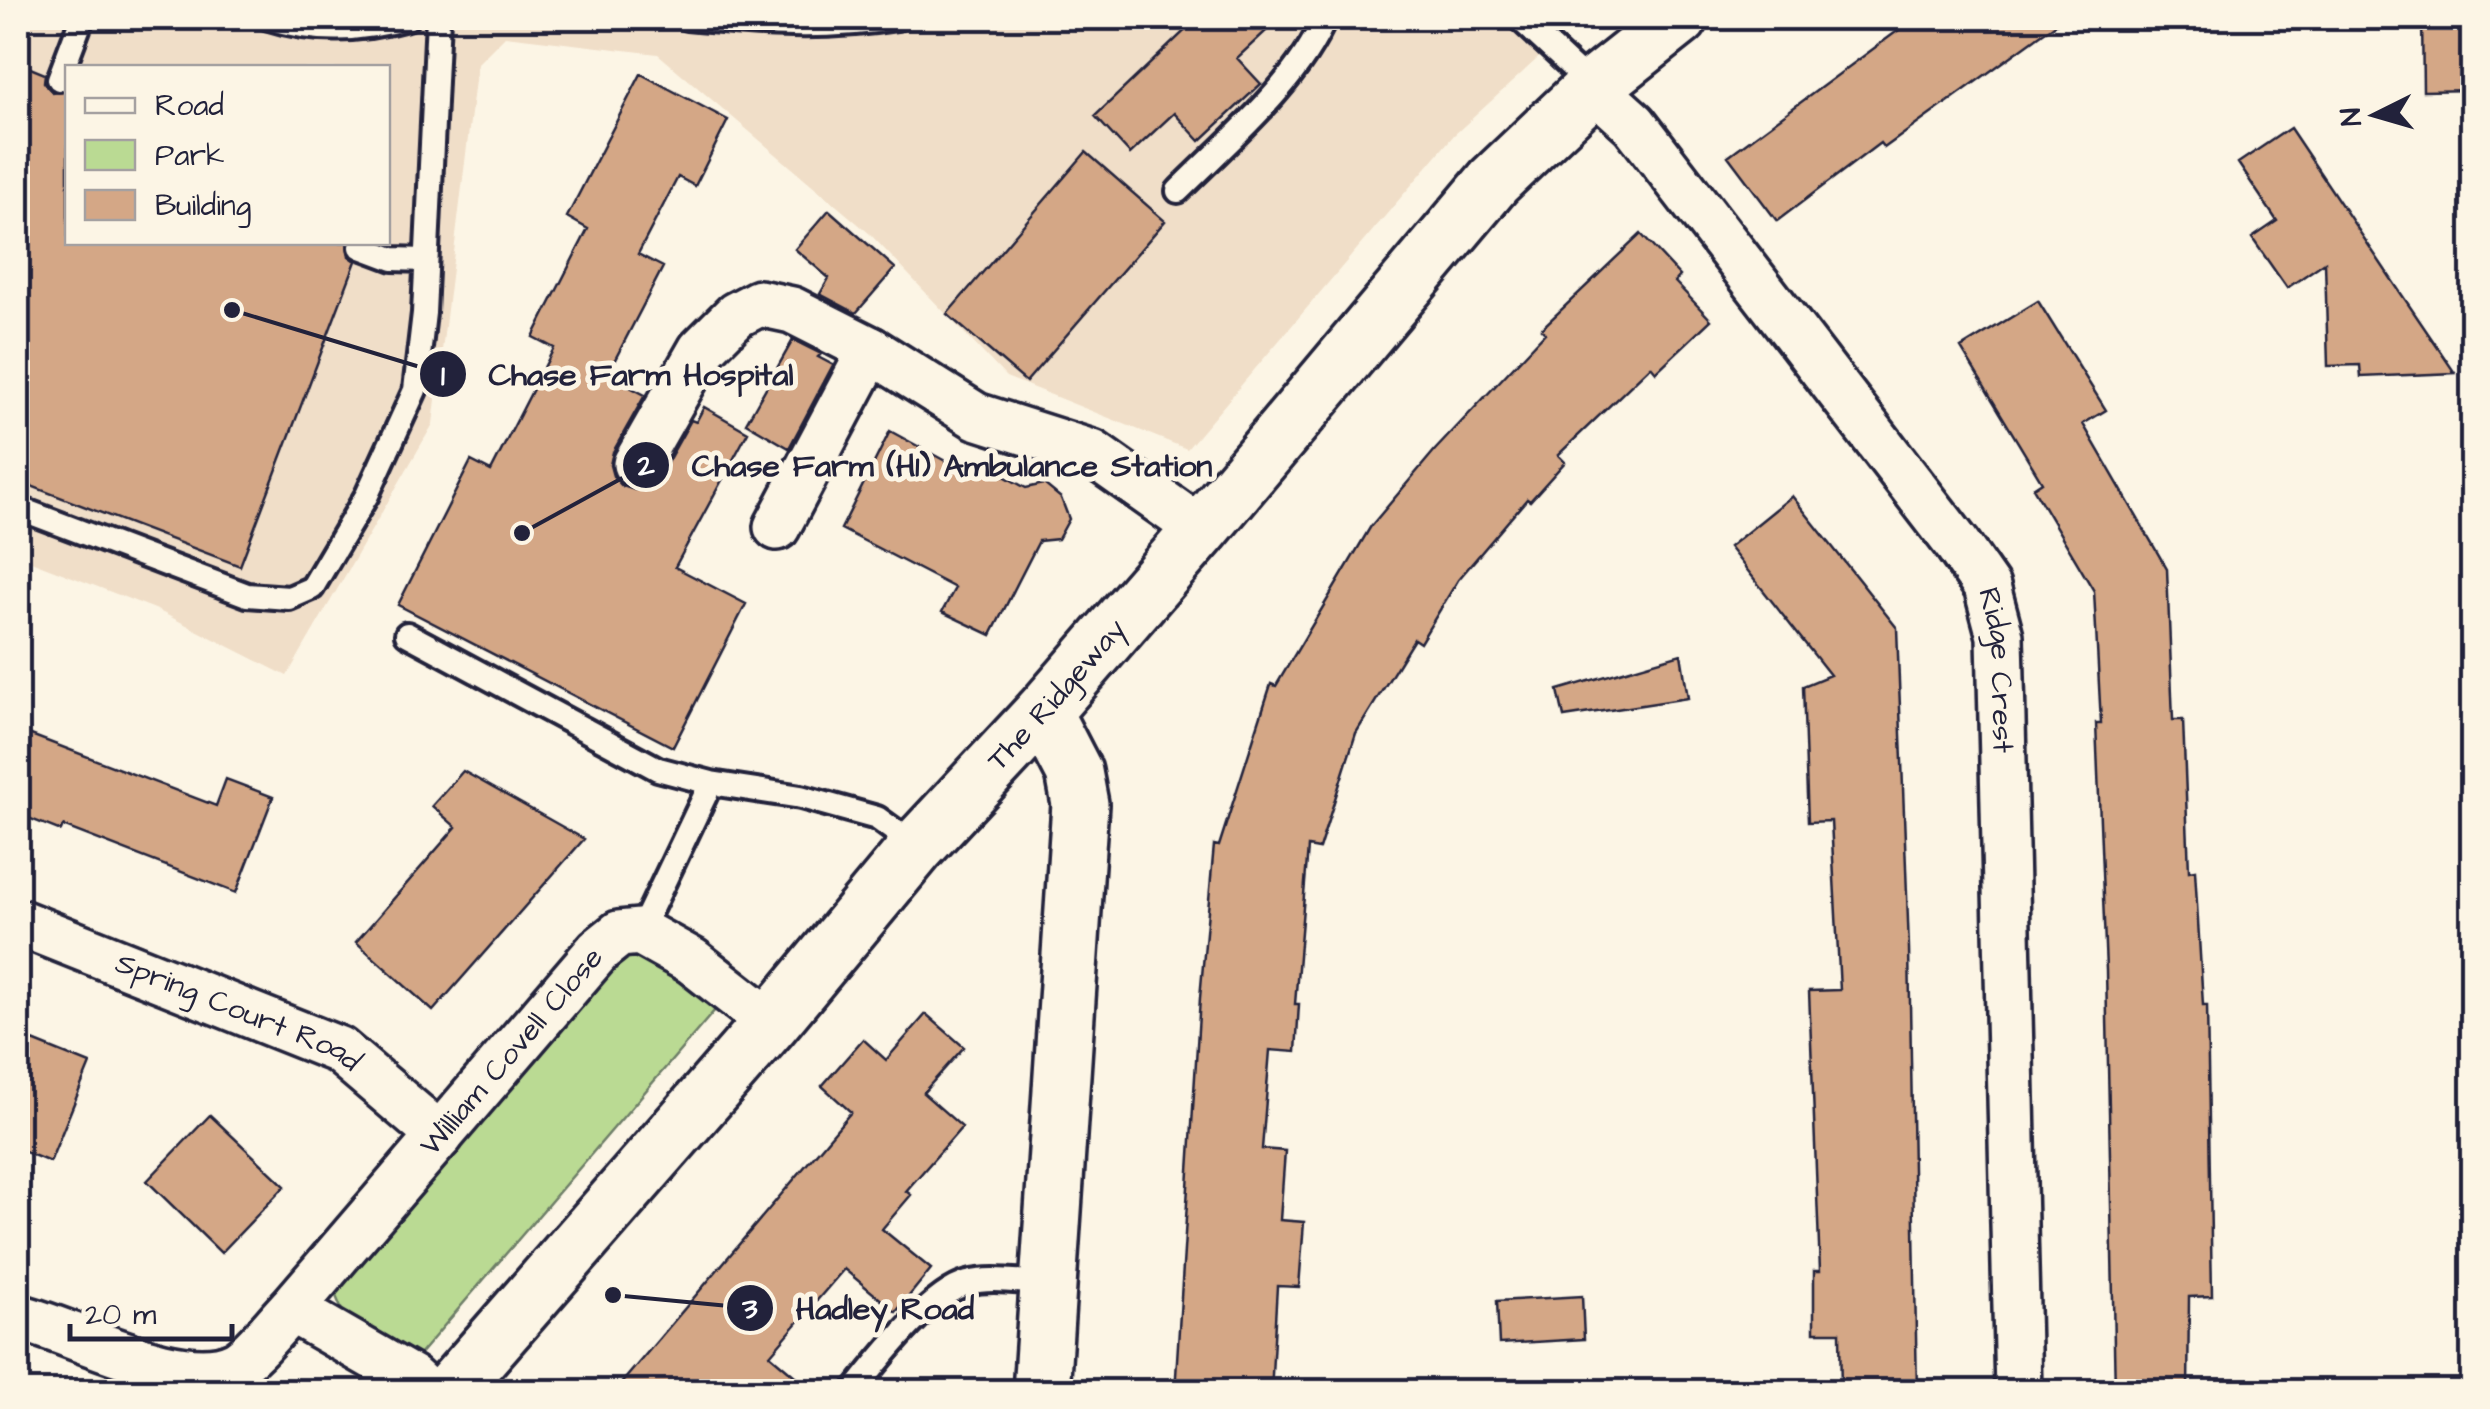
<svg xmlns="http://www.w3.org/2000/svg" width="2490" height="1409" viewBox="0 0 2490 1409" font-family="'Architects Daughter',sans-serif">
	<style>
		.built { fill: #f0dec8; fill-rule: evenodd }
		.green { fill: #bada93; stroke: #6e7e67; stroke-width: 2.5 }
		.building { fill: #d4a786; stroke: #22223b; stroke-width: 2.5 }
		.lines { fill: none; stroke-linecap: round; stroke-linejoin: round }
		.service-casing { stroke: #22223b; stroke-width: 30 }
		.minor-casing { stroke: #22223b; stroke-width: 52 }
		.tertiary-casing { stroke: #22223b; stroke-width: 62 }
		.primary-casing { stroke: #22223b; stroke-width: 62 }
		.service { stroke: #fcf5e5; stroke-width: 22 }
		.minor { stroke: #fcf5e5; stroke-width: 45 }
		.tertiary { stroke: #fcf5e5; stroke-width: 55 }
		.primary { stroke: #fcf5e5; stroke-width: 55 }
		.labels { text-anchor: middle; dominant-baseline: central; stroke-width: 10; stroke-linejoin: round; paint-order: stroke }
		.street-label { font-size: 30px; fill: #22223b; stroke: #fcf5e5 }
		.leader { fill: none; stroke: #22223b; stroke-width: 4 }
		.callout-dot { fill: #22223b; stroke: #fcf5e5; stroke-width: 4 }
		.mark-label { font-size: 30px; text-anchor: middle; font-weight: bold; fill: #fff }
		.callout-label { font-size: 32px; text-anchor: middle; font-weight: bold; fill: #22223b; stroke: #fcf5e5; stroke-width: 10; stroke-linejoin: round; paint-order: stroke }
	</style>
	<rect width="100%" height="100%" fill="#fcf5e5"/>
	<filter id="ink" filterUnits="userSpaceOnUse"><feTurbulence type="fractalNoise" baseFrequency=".01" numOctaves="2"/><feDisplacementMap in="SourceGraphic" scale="20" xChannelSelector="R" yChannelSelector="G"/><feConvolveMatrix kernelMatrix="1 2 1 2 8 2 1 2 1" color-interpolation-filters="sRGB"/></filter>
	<g filter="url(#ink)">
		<!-- built -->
		<path class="built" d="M 18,18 L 1582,18 L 1454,135 L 1187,449 L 1006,377 L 870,234 L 658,54 L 505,36 L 477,64 L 433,424 L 287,676 L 155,609 L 18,556 ZM 68,68 L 388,68 L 388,242 L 68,242 Z"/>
		<!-- green -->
		<path class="green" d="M 629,950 L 721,1003 L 419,1355 L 343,1313 L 336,1296 L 340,1280 L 614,961 Z"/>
		<!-- building -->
		<path class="building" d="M 1198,18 L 1280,18 L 1237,58 L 1261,84 L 1200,141 L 1174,113 L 1130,154 L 1095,116 Z
			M 1915,18 L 2064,18 L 1884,148 L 1880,143 L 1777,221 L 1728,156 Z
			M 2422,18 L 2472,18 L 2472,90 L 2423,91 Z
			M 18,63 L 45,74 L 44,82 L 53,93 L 68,91 L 68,242 L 347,242 L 349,256 L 356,261 L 240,566 L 18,481 Z
			M 641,74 L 728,120 L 695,186 L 678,177 L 638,254 L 663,267 L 607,375 L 645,395 L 613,452 L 610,465 L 613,476 L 622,486 L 635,490 L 650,486 L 659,477 L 691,420 L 696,422 L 704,407 L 748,432 L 675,567 L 746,604 L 673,747 L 398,605 L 471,461 L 491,471 L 554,348 L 533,337 L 588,229 L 567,217 Z
			M 2290,128 L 2400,292 L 2455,373 L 2361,377 L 2360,365 L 2328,366 L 2325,262 L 2287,288 L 2252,238 L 2277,221 L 2238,163 Z
			M 1086,152 L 1165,221 L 1026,382 L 947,314 Z
			M 829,210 L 895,268 L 856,313 L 820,294 L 829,278 L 795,249 Z
			M 1641,234 L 1680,276 L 1675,282 L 1711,320 L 1656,372 L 1651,366 L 1558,455 L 1565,462 L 1530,501 L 1527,499 L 1458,580 L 1420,643 L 1414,639 L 1356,733 L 1319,849 L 1308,847 L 1295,1004 L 1299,1004 L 1296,1052 L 1270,1050 L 1262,1149 L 1285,1151 L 1280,1220 L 1304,1222 L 1299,1287 L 1277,1286 L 1271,1392 L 1175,1392 L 1200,998 L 1214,845 L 1219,846 L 1271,684 L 1276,686 L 1371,526 L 1435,450 L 1545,333 L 1541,329 Z
			M 2038,301 L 2106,410 L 2083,424 L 2167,569 L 2173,720 L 2183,720 L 2189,871 L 2195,870 L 2203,1005 L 2207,1005 L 2212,1296 L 2189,1297 L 2188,1392 L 2115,1392 L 2106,970 L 2096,723 L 2101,723 L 2094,591 L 2033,488 L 2042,482 L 1961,348 Z
			M 793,340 L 821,354 L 818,357 L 833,365 L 789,448 L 746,423 Z
			M 890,431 L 962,470 L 971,458 L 1026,488 L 1044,484 L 1061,498 L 1069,519 L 1058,539 L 1039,541 L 991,635 L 942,612 L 955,588 L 841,529 Z
			M 1792,496 L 1897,628 L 1909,948 L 1917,1392 L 1841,1392 L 1840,1332 L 1814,1332 L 1814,1271 L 1820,1271 L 1809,991 L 1840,990 L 1831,821 L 1808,822 L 1803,686 L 1830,675 L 1729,547 Z
			M 1681,654 L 1688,698 L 1564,717 L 1558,690 Z
			M 18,730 L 216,806 L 226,779 L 273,797 L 236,893 L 63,826 L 61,831 L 18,814 Z
			M 463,771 L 584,839 L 433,1011 L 356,942 L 456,827 L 432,806 Z
			M 926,1014 L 964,1047 L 923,1093 L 962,1127 L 906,1191 L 911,1195 L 882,1229 L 931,1269 L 896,1312 L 844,1269 L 770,1355 L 814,1392 L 614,1392 L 851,1112 L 822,1086 L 863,1039 L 886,1060 Z
			M 18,1035 L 90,1064 L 50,1162 L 18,1149 Z
			M 210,1115 L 285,1186 L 221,1253 L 147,1181 Z
			M 1582,1296 L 1584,1339 L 1499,1344 L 1497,1301 Z"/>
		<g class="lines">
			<defs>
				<path id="service" d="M 269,18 C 316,33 360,31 407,18
					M 687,18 C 760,25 824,30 897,18
					M 1519,18 L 1593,87
					M 59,79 L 82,18
					M 1178,191 C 1228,141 1298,83 1325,18
					M 361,247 L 393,259 L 425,260
					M 18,508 L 247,595 L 289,598 L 312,588 L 367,495 L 415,390 L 424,313 L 438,18
					M 407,634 L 658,769 L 711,783 L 801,797 L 877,818 L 917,847
					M 640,932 L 711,783
					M 853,1392 C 878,1361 930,1293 968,1283 C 991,1276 1024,1283 1048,1283"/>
				<g id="minor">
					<path id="s1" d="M 1593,87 L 1634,124 L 1957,544 L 1987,587 L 2000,636 L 2018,1392"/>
					<path d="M 636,464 L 701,350 L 736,315 L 759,303 L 792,310 L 871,350 L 976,416 L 1092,453 L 1201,530"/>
					<path d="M 777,527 L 871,350"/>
					<path id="s2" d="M 18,922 L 339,1050 L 440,1136"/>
					<path d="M 18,1317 C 74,1331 182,1391 236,1364 C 252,1356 277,1323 291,1309"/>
					<path id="s3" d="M 426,1392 L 411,1378 L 291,1309 L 599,950 L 619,934 L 640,932 L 692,961 L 771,1023"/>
				</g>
				<path id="tertiary" d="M 1041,1392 L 1080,804 L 1074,772 L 1043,712"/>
				<g id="primary">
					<path id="s4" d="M 449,1392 L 771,1023 L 917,847 L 1043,712 L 1201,530 L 1494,181 L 1593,87 L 1680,18"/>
				</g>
			</defs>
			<!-- service casing -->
			<use href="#service" class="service-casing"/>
			<!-- minor casing -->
			<use href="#minor" class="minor-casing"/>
			<!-- tertiary casing -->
			<use href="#tertiary" class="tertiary-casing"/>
			<!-- primary casing -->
			<use href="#primary" class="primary-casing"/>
			<!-- service -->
			<use href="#service" class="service"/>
			<!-- minor -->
			<use href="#minor" class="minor"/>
			<!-- tertiary -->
			<use href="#tertiary" class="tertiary"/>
			<!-- primary -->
			<use href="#primary" class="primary"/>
		</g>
	</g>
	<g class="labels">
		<!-- street labels -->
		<g class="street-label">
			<text stroke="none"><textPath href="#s1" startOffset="722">Ridge Crest</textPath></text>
			<text stroke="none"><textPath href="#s4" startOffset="925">The Ridgeway</textPath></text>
			<text stroke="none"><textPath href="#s2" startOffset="238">Spring Court Road</textPath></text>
			<text stroke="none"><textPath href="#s3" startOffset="498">William Covell Close</textPath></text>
		</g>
	</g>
	<!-- callouts -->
	<path class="leader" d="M232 310L443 374M522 533L646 465M613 1295L750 1308"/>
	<g class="callout-dot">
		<circle cx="232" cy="310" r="10"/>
		<circle cx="522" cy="533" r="10"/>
		<circle cx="613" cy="1295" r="10"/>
		<circle cx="443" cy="374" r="25"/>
		<circle cx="646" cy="465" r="25"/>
		<circle cx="750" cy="1308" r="25"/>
	</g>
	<g class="mark-label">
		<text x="443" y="385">1</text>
		<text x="646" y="475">2</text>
		<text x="750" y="1318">3</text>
	</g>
	<g class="callout-label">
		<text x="641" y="385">Chase Farm Hospital</text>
		<text x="952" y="476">Chase Farm (H1) Ambulance Station</text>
		<text x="885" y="1319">Hadley Road</text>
	</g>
	<!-- margin -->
	<rect width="2490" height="1409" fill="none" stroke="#fcf5e5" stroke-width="60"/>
	<rect x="30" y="30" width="2430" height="1349" fill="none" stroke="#22223b" stroke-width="4" filter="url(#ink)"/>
	<!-- legend -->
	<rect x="65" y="65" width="325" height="180" fill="#fcf5e5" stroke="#a5a1a1" stroke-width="2.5"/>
	<rect x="85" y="98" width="50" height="15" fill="#fcf5e5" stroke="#a5a1a1" stroke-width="2.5"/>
	<text x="155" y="115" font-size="30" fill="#22223b">Road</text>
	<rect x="85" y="140" width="50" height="30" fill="#bada93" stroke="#a5a1a1" stroke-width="2.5"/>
	<text x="155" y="165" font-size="30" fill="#22223b">Park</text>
	<rect x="85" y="190" width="50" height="30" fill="#d4a786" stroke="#a5a1a1" stroke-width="2.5"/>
	<text x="155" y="215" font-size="30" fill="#22223b">Building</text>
	<!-- north arrow -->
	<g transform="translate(2375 115) rotate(265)" stroke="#fcf5e5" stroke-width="8" paint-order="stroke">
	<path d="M0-8L18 38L0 25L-18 38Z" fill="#22223b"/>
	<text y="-15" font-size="28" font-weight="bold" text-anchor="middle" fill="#22223b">N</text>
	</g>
	<!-- scale -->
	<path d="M70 1324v15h162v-15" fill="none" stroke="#22223b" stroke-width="5"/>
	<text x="85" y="1324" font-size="30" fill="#22223b" stroke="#fcf5e5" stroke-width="8" paint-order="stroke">20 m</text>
</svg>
